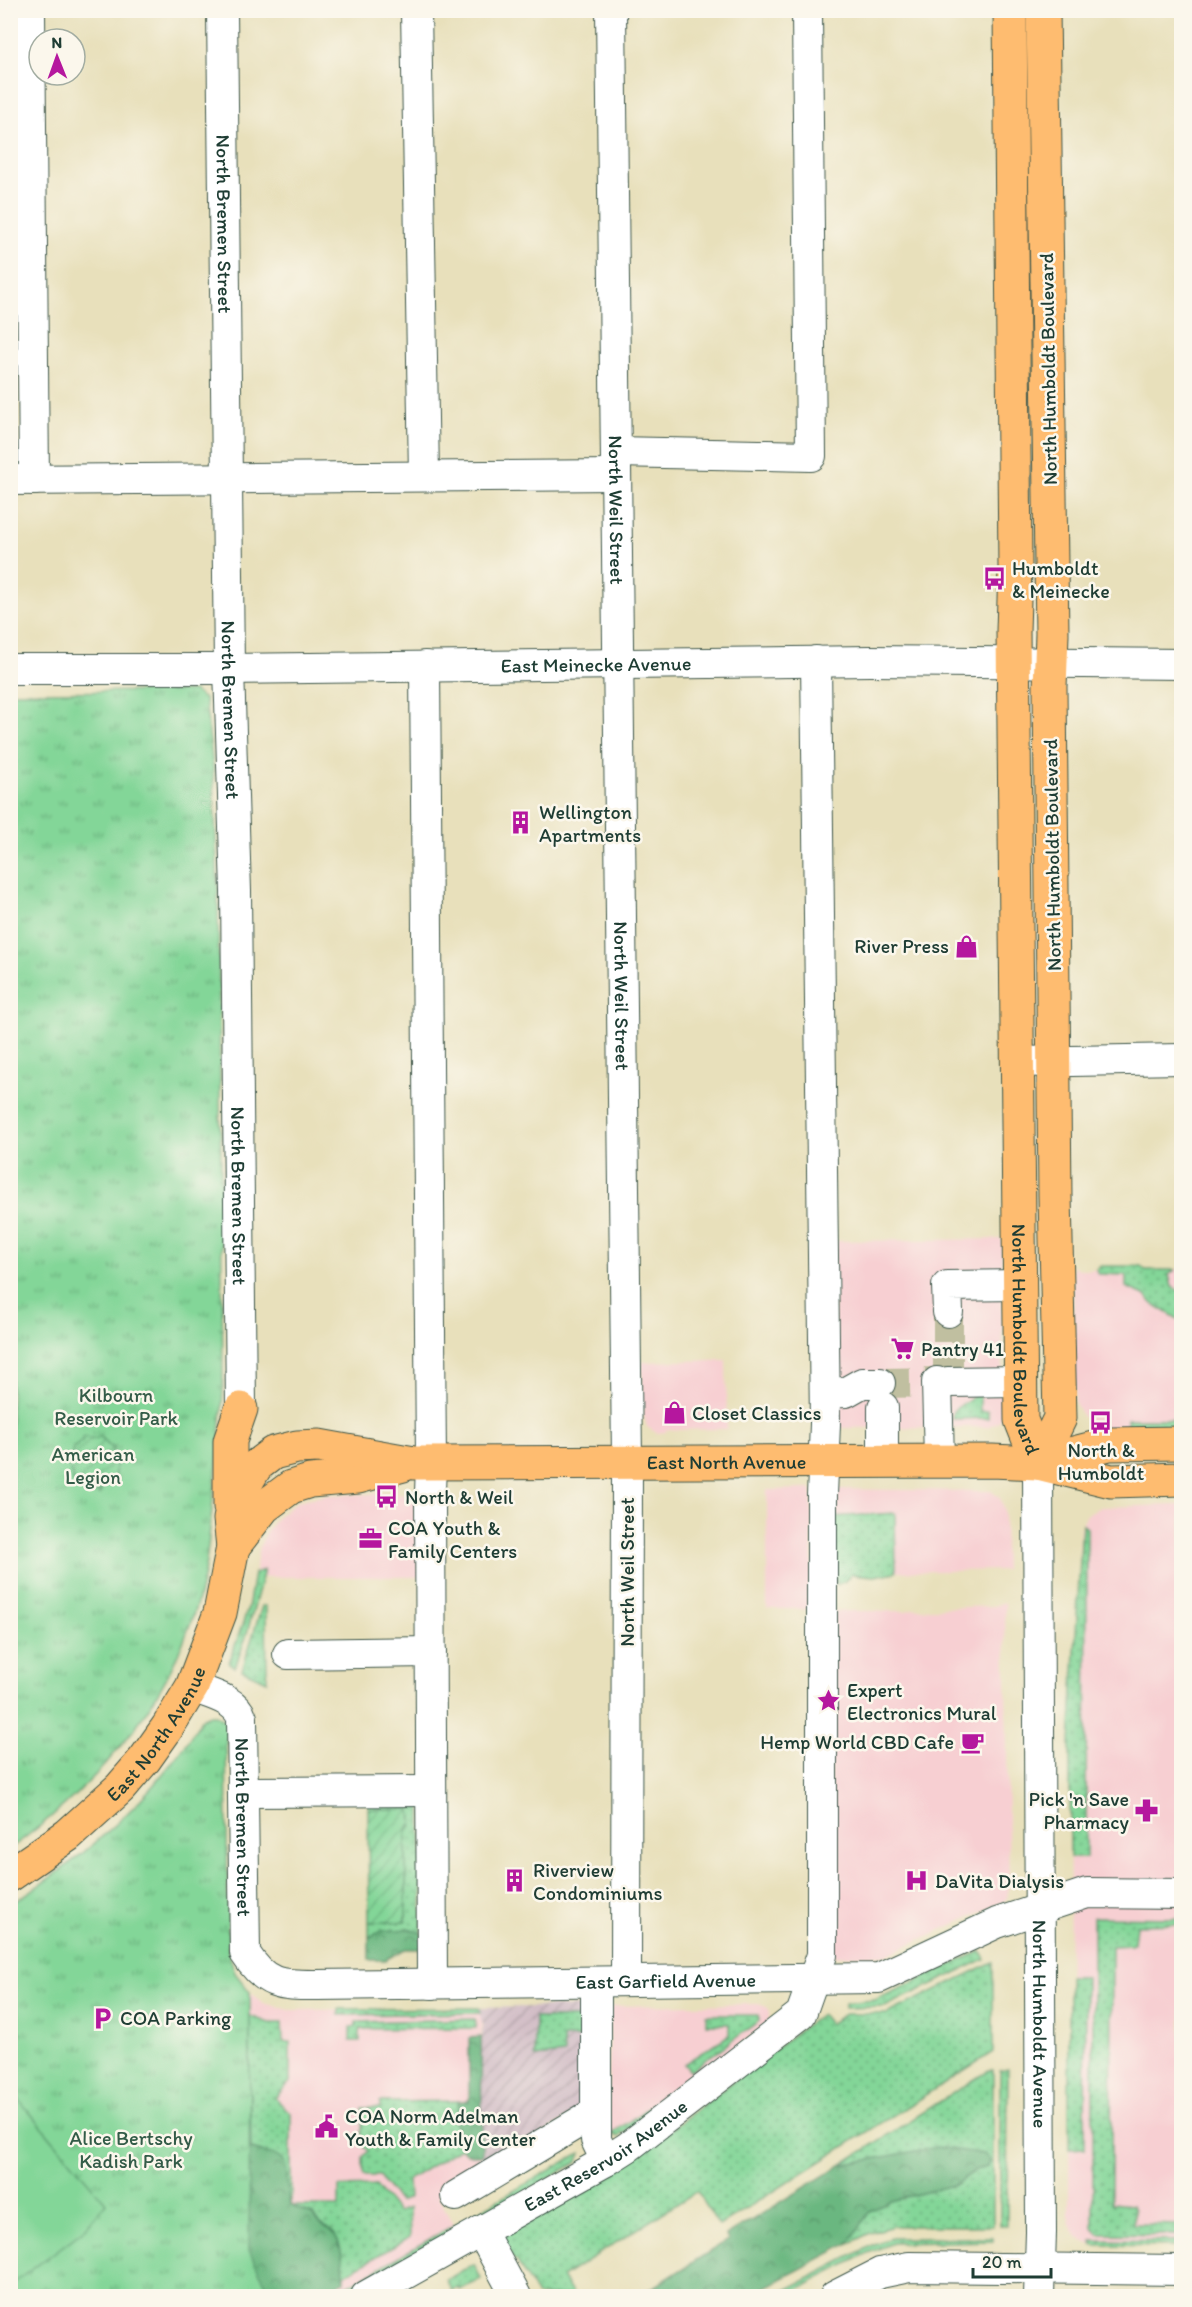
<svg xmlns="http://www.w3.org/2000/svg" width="1192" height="2307" viewBox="0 0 1192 2307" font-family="Itim,sans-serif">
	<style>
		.built { fill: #f7cfd2 }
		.industrial { fill: url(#industrial-furrows) }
		.grass { fill: url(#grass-dots); stroke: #518a66; stroke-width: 1.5 }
		.forest { fill: url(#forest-crowns); stroke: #447a5a; stroke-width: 1.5 }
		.park { fill: url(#park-tufts); stroke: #518a66; stroke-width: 1.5 }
		.garden { fill: url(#garden-furrows); stroke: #518a66; stroke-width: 1.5 }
		.pitch { fill: #83d698; stroke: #518a66; stroke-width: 1.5 }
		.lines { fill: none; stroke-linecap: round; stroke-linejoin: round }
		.minor-tunnel { stroke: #c0bfa0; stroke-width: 30; stroke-dasharray: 30 15; stroke-linecap: butt }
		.minor-casing { stroke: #3d5548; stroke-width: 32 }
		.major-casing { stroke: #3d5548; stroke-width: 35 }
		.minor { stroke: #fff; stroke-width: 30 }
		.major { stroke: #febc70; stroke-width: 33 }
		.labels { text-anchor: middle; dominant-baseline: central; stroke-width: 5; stroke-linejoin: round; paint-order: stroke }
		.street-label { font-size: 20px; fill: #1f3d34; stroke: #fbf7ec }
		.poi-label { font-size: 20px; fill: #1f3d34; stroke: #fbf7ec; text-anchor: start }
		.park-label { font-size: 20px; fill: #335c48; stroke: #fbf7ec }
	</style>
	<defs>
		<pattern id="industrial-furrows" width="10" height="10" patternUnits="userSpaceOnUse" patternTransform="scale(1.5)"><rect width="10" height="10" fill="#d2bdc6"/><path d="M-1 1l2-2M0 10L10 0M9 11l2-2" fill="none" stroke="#aa9ba2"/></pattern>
		<pattern id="grass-dots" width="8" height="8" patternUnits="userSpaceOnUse" patternTransform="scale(1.5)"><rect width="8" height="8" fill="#83d698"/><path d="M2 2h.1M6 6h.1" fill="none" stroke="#6baf7d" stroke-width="1.8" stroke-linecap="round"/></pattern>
		<pattern id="forest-crowns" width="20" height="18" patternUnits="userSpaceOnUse" patternTransform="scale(1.5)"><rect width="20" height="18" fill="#6ab780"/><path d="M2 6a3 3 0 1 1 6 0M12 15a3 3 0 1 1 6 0" fill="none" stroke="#57966a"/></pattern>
		<pattern id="park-tufts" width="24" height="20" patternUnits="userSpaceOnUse" patternTransform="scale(1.5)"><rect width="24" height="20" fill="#83d698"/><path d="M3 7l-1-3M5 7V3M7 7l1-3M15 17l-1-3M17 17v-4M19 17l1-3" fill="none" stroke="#6baf7d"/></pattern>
		<pattern id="garden-furrows" width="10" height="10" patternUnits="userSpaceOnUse" patternTransform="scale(1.5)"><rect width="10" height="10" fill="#83d698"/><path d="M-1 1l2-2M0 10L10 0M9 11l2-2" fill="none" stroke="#6baf7d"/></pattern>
	</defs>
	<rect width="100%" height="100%" fill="#fbf7ec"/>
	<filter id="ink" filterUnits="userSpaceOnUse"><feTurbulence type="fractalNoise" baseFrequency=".0167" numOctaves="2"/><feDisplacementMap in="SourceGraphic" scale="12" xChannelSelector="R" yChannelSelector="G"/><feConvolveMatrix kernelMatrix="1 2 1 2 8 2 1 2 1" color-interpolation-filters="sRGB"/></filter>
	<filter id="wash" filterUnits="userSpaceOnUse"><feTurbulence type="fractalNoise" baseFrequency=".008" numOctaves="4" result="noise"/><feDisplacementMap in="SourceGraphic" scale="24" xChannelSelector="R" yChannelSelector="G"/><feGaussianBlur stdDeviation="1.35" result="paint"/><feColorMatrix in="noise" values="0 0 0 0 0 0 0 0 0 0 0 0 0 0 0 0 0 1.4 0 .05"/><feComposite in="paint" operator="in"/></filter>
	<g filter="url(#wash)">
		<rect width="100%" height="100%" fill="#e8e0bb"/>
		<!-- built -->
		<path class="built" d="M 1002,1239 L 1003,1407 L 1001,1417 L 998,1422 L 987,1427 L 836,1428 L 833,1241 Z
			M 1073,1266 L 1082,1270 L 1181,1269 L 1181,1427 L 1101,1428 L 1093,1426 L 1082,1416 L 1075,1403 Z
			M 726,1360 L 727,1429 L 666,1430 L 666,1432 L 657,1433 L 647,1427 L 643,1413 L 642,1362 Z
			M 812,1489 L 812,1609 L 767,1609 L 767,1490 Z
			M 831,1489 L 991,1491 L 1000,1498 L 1004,1510 L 1005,1570 L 831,1573 Z
			M 421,1493 L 422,1577 L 254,1577 L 258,1552 L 265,1533 L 279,1515 L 295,1503 L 305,1499 L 330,1495 Z
			M 1181,1505 L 1181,2246 L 1090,2244 L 1084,2242 L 1076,2235 L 1070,2225 L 1069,2216 L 1070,1743 L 1078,1618 L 1080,1528 L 1088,1513 L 1101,1507 Z
			M 1005,1602 L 1009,1887 L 1007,1898 L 1003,1902 L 886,1955 L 830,1956 L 831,1611 L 906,1611 L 913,1609 L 994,1606 Z
			M 250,1992 L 263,2003 L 290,2010 L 479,2008 L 481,2013 L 482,2171 L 438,2197 L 458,2230 L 340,2296 L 271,2296 L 251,2149 Z
			M 758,2004 L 767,2007 L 769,2011 L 769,2022 L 619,2137 L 612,2134 L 608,2129 L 610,2011 L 613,2006 Z"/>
		<!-- industrial -->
		<path class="industrial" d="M 583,2006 L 584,2108 L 482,2171 L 482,2026 L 479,2008 Z"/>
		<!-- grass -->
		<path class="grass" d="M 1101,1266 L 1141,1266 L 1145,1270 L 1175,1270 L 1169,1275 L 1172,1287 L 1181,1292 L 1181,1321 L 1153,1304 L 1144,1295 L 1126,1287 L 1126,1275 L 1098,1274 L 1096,1269 Z
			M 976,1394 L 980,1394 L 980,1411 L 988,1411 L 988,1418 L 952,1419 L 953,1411 Z
			M 1127,1419 L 1181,1419 L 1181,1427 L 1127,1427 Z
			M 895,1513 L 896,1572 L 875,1576 L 851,1574 L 845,1581 L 836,1585 L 831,1517 Z
			M 1082,1524 L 1087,1528 L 1086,1858 L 1070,1858 L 1070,1743 Z
			M 264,1570 L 246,1637 L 235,1667 L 229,1663 L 248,1608 L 254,1573 Z
			M 262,1606 L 266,1606 L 267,1681 L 242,1670 Z
			M 369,1797 L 421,1797 L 422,1933 L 383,1931 L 369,1937 L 369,1922 L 406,1922 L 406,1832 L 412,1824 L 411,1809 L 368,1809 Z
			M 1093,1917 L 1181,1918 L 1181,1924 L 1136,1925 L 1134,1943 L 1131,1945 L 1112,1946 L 1111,2203 L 1132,2205 L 1134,2210 L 1134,2224 L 1181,2225 L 1181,2235 L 1099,2234 L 1093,2228 Z
			M 981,1951 L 985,1959 L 885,2007 L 845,2008 L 845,2003 L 875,2000 Z
			M 993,1962 L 993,2052 L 719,2226 L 697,2191 L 562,2277 L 574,2296 L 537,2296 L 517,2261 L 513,2259 L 504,2248 L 506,2246 L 501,2236 L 626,2164 L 821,2014 L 829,2024 L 845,2014 L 887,2014 Z
			M 1069,1977 L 1086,1977 L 1085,2148 L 1069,2149 Z
			M 479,2008 L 481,2013 L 339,2015 L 339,2009 Z
			M 706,2015 L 758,2015 L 759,2021 L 690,2071 L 684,2064 L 729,2035 L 729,2024 L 706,2024 Z
			M 250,2016 L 269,2023 L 282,2023 L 283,2042 L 290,2042 L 290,2082 L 275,2098 L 291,2113 L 291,2204 L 288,2199 L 287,2175 L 265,2153 L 251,2149 L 250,2093 L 199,2044 L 250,2067 Z
			M 535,2018 L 583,2018 L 583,2038 L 563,2038 L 564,2054 L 535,2057 Z
			M 475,2019 L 476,2028 L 360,2029 L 360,2041 L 350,2041 L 350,2027 L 356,2027 L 356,2022 Z
			M 1008,2069 L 1007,2225 L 1000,2225 L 1000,2071 Z
			M 989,2070 L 993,2070 L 993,2226 L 893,2226 L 870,2233 L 848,2244 C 854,2234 860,2222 868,2213 C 891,2189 947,2198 975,2170 L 888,2157 L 841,2165 Z
			M 687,2079 L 691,2083 L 619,2137 L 612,2134 Z
			M 459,2101 L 455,2121 L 462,2147 L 408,2180 L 409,2198 L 399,2202 L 379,2176 L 363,2176 L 363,2157 L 368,2151 L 362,2146 L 362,2108 L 380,2108 L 380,2102 Z
			M 580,2153 L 578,2162 L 340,2296 L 330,2296 Z
			M 376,2186 L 397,2212 L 409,2208 L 410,2237 L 344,2275 L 338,2241 L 332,2231 L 322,2225 L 311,2213 L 296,2210 L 293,2206 L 339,2206 L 339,2187 Z
			M 892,2238 L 993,2238 L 993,2241 L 893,2243 L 868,2253 L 785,2296 L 775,2296 L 876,2243 Z
			M 1092,2240 L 1181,2241 L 1181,2246 L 1095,2245 L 1092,2244 Z
			M 474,2264 L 481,2279 L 460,2290 L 459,2287 L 452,2291 L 446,2280 Z"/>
		<!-- forest -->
		<path class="forest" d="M 408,1929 L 422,1933 L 422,1949 L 405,1949 L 385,1960 L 369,1960 L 369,1937 L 383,1931 Z
			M 481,2037 L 482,2155 C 475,2155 467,2156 463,2150 L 455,2121 L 459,2101 L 469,2101 L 469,2038 Z
			M 937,2147 L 984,2154 L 990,2160 L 988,2167 L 975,2170 L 957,2184 L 891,2201 L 870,2211 L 848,2244 L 749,2296 L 640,2296 L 728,2240 L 726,2236 L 841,2165 Z
			M 251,2149 C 260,2152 270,2153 278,2156 C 293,2162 283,2193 291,2204 C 297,2212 304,2209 311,2214 C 315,2216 317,2221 321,2224 C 324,2227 329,2228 332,2231 C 343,2243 344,2266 344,2281 L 318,2296 L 248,2296 L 214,2209 Z"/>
		<!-- park -->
		<path class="park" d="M 194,691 L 205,700 L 213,767 L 218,893 L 223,1387 C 222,1422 218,1457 214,1491 C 210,1527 208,1564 198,1599 C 169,1704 98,1785 11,1848 L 11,692 Z
			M 210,1715 L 216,1715 L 224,1720 L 226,1728 L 228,1951 L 235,1973 L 250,1992 L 249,2250 L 271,2296 L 11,2296 L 11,1904 C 73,1864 124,1824 170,1765 C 181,1750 194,1735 201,1719 Z"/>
		<!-- garden -->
		<path class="garden" d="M 100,1436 L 109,1446 L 114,1447 L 112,1452 L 116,1456 L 114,1460 L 117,1464 L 115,1468 L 115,1477 L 112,1478 L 112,1483 L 102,1488 L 99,1494 L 96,1491 L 84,1493 L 83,1487 L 78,1487 L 78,1483 L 73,1482 L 73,1476 L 68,1464 L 72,1460 L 73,1447 L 77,1446 L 78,1443 L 82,1442 L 84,1437 L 96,1439 Z
			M 368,1809 L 411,1809 L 412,1824 L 406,1832 L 406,1922 L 369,1922 Z"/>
		<!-- pitch -->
		<path class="pitch" d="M 10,2089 L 106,2203 L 84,2230 L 11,2285 Z"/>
	</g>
	<g filter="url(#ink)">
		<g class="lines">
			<!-- minor-tunnel -->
			<path class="minor-tunnel" d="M 948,1312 L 948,1368
				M 880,1383 L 936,1382"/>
			<defs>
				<g id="minor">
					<path d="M 30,10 L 34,480"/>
					<path id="s1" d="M 222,10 L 229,669 L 236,891 L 241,1409"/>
					<path d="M 416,10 L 424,476"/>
					<path id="s2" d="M 611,10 L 627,1461 L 626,1981"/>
					<path d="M 616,452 L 811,456 L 807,10"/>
					<path d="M 10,480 L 616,475"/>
					<path d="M 425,666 L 431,1463 L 430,1493 L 432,1984"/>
					<path id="s3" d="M 10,669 L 229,669 L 870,661 L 1182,664"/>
					<path d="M 1016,1062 L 1182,1059"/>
					<path d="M 948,1312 L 947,1286 L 1019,1285"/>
					<path d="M 937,1382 L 939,1460"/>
					<path d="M 948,1382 L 1020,1381"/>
					<path d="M 825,1393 L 846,1392 L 862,1383 L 880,1383"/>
					<path d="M 883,1407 L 883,1460"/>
					<path id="s4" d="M 1038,1463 L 1041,2232 L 1039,2296"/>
					<path d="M 288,1654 L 431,1652"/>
					<path id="s5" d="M 192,1687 C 209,1694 236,1699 242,1718 L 245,1953 C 266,1986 281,1985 317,1985 L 879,1978 L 997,1923 L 1087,1893 L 1182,1894"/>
					<path d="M 243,1792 L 431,1791"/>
					<path d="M 596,1982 L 596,2140 L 606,2161"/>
					<path d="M 456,2196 L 596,2112"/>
					<path d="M 481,2231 L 516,2296"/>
					<path id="s6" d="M 366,2296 L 606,2161 L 628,2147 L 801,2014 L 822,1955 L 822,1495 L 825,1424 L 816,661"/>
					<path d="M 835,2296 L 880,2273 L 909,2267 L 1182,2270"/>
				</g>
				<g id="major">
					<path id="s7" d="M 1010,10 L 1015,568 L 1013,631 L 1021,1420 L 1038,1463"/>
					<path d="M 1043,1461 L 1109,1444 L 1182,1443"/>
					<path d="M 1038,1463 L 1060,1418 L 1055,1195 L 1050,687 L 1052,634 L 1043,10"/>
					<path d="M 230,1507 L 230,1441 L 241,1409"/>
					<path d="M 233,1547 L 264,1507 L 291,1487 L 310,1481 L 358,1477 L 403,1465"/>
					<path id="s8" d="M 10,1875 L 68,1835 L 120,1788 L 145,1759 L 167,1728 L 192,1687 L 220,1613 L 233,1547 L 230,1519 L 237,1498 L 256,1466 L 273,1453 L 297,1447 L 319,1446 L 414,1463 L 992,1461 L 1038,1463 L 1111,1481 L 1182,1479"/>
				</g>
			</defs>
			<!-- minor casing -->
			<use href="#minor" class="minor-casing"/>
			<!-- major casing -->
			<use href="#major" class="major-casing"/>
			<!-- minor -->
			<use href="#minor" class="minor"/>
			<!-- major -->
			<use href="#major" class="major"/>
		</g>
	</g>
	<!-- icons -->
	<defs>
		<symbol id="bus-bare" viewBox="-9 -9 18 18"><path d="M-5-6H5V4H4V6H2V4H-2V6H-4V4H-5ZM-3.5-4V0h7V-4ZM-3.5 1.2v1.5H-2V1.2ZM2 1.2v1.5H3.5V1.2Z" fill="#b5179e" stroke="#fbf7ec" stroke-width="2.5" paint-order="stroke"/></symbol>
		<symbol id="building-bare" viewBox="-9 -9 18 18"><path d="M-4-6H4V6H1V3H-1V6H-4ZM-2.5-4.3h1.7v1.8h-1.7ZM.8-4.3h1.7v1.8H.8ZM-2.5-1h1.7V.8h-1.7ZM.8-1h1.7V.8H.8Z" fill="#b5179e" stroke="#fbf7ec" stroke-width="2.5" paint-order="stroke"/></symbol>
		<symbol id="shop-bare" viewBox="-9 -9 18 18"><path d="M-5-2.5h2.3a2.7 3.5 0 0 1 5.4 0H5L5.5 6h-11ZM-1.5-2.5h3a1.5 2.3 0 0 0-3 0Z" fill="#b5179e" stroke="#fbf7ec" stroke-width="2.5" paint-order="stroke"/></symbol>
		<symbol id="supermarket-bare" viewBox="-9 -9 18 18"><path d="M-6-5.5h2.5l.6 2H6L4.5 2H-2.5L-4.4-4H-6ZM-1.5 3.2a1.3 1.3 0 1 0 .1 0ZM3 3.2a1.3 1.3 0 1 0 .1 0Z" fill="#b5179e" stroke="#fbf7ec" stroke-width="2.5" paint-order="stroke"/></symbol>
		<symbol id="office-bare" viewBox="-9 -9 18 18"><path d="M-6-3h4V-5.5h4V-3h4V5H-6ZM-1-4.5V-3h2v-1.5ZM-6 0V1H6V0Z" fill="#b5179e" stroke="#fbf7ec" stroke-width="2.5" paint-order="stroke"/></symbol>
		<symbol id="sight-bare" viewBox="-9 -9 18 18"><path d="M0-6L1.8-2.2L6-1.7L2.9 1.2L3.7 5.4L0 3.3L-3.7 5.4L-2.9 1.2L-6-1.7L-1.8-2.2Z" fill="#b5179e" stroke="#fbf7ec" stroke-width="2.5" paint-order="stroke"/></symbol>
		<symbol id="cafe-bare" viewBox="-9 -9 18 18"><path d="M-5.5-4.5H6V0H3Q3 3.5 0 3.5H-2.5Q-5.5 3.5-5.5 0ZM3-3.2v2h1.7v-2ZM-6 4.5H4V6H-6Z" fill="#b5179e" stroke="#fbf7ec" stroke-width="2.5" paint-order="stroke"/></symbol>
		<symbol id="pharmacy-bare" viewBox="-9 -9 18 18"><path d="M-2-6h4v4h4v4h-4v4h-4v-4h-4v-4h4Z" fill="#b5179e" stroke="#fbf7ec" stroke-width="2.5" paint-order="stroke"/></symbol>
		<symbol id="hospital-bare" viewBox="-9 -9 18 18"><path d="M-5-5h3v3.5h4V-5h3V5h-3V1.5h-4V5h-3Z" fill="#b5179e" stroke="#fbf7ec" stroke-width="2.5" paint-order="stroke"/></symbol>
		<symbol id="parking-bare" viewBox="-9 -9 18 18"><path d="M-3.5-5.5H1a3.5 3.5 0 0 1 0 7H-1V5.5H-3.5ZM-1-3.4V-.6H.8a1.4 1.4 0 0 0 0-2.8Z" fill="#b5179e" stroke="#fbf7ec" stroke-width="2.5" paint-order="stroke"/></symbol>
		<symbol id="civic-bare" viewBox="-9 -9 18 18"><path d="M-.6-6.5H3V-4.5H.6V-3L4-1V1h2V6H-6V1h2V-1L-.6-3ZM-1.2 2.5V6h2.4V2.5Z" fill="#b5179e" stroke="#fbf7ec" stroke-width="2.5" paint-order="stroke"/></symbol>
	</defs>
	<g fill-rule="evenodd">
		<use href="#bus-bare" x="978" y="562" width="33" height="33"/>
		<use href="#building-bare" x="504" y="806" width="33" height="33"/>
		<use href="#shop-bare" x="950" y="930" width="33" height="33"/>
		<use href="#supermarket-bare" x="886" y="1332" width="33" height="33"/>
		<use href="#shop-bare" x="658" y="1396" width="33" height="33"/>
		<use href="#bus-bare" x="1084" y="1406" width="33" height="33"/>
		<use href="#bus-bare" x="370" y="1480" width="33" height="33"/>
		<use href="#office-bare" x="354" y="1522" width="33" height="33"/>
		<use href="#sight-bare" x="812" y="1684" width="33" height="33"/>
		<use href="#cafe-bare" x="956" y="1726" width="33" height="33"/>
		<use href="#pharmacy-bare" x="1130" y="1794" width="33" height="33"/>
		<use href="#building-bare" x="498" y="1864" width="33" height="33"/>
		<use href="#hospital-bare" x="900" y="1864" width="33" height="33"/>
		<use href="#parking-bare" x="86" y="2002" width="33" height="33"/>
		<use href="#civic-bare" x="310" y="2110" width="33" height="33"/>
	</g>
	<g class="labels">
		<!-- street labels -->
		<g class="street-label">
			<text stroke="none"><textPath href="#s1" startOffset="214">North Bremen Street</textPath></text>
			<text transform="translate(1048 369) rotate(-91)">North Humboldt Boulevard</text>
			<text stroke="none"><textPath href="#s2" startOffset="500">North Weil Street</textPath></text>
			<text stroke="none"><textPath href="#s3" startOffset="586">East Meinecke Avenue</textPath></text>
			<text stroke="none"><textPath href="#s1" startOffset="700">North Bremen Street</textPath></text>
			<text transform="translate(1052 855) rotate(-91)">North Humboldt Boulevard</text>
			<text stroke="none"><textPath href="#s2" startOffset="986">North Weil Street</textPath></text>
			<text stroke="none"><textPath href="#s1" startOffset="1186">North Bremen Street</textPath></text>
			<text stroke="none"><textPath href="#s7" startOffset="1330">North Humboldt Boulevard</textPath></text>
			<text stroke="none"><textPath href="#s8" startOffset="976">East North Avenue</textPath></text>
			<text transform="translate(627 1572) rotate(-90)">North Weil Street</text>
			<text stroke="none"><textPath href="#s8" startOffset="206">East North Avenue</textPath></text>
			<text stroke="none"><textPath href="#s5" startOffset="170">North Bremen Street</textPath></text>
			<text stroke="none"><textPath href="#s5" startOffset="729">East Garfield Avenue</textPath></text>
			<text stroke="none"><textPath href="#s4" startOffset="561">North Humboldt Avenue</textPath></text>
			<text stroke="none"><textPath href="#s6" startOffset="278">East Reservoir Avenue</textPath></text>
		</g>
		<!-- poi labels -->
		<g class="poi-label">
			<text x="1012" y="568">Humboldt<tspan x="1012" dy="23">&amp; Meinecke</tspan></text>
			<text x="539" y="812">Wellington<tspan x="539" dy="23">Apartments</tspan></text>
			<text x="949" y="946" text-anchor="end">River Press</text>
			<text x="921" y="1349">Pantry 41</text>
			<text x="692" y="1413">Closet Classics</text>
			<text x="1101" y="1450" text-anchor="middle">North &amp;<tspan x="1101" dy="23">Humboldt</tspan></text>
			<text x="405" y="1497">North &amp; Weil</text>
			<text x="388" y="1528">COA Youth &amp;<tspan x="388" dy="23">Family Centers</tspan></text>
			<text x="847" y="1690">Expert<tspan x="847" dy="23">Electronics Mural</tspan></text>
			<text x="954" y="1742" text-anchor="end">Hemp World CBD Cafe</text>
			<text x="1129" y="1799" text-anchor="end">Pick 'n Save<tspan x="1129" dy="23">Pharmacy</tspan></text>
			<text x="533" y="1870">Riverview<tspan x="533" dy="23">Condominiums</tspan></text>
			<text x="935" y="1881">DaVita Dialysis</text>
			<text x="120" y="2018">COA Parking</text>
			<text x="345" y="2116">COA Norm Adelman<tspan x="345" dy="23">Youth &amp; Family Center</tspan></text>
		</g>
		<!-- park labels -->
		<g class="park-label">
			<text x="116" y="1395">Kilbourn<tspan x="116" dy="23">Reservoir Park</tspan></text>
			<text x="93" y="1454">American<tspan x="93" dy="23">Legion</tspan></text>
			<text x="131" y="2138">Alice Bertschy<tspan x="131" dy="23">Kadish Park</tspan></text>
		</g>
	</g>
	<!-- margin -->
	<rect width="1192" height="2307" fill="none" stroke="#fbf7ec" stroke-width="36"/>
	<!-- north arrow -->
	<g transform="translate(57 57) rotate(359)"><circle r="28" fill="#fbf7ec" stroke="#a3ada2" stroke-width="1.5"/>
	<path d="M0-4.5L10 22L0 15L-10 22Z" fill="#b5179e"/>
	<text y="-9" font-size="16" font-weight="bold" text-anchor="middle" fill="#1f3d34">N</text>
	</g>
	<!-- scale -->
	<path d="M973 2268v9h78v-9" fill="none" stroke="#1f3d34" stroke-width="3"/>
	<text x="982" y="2268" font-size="18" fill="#1f3d34" stroke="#fbf7ec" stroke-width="4.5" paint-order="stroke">20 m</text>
</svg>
